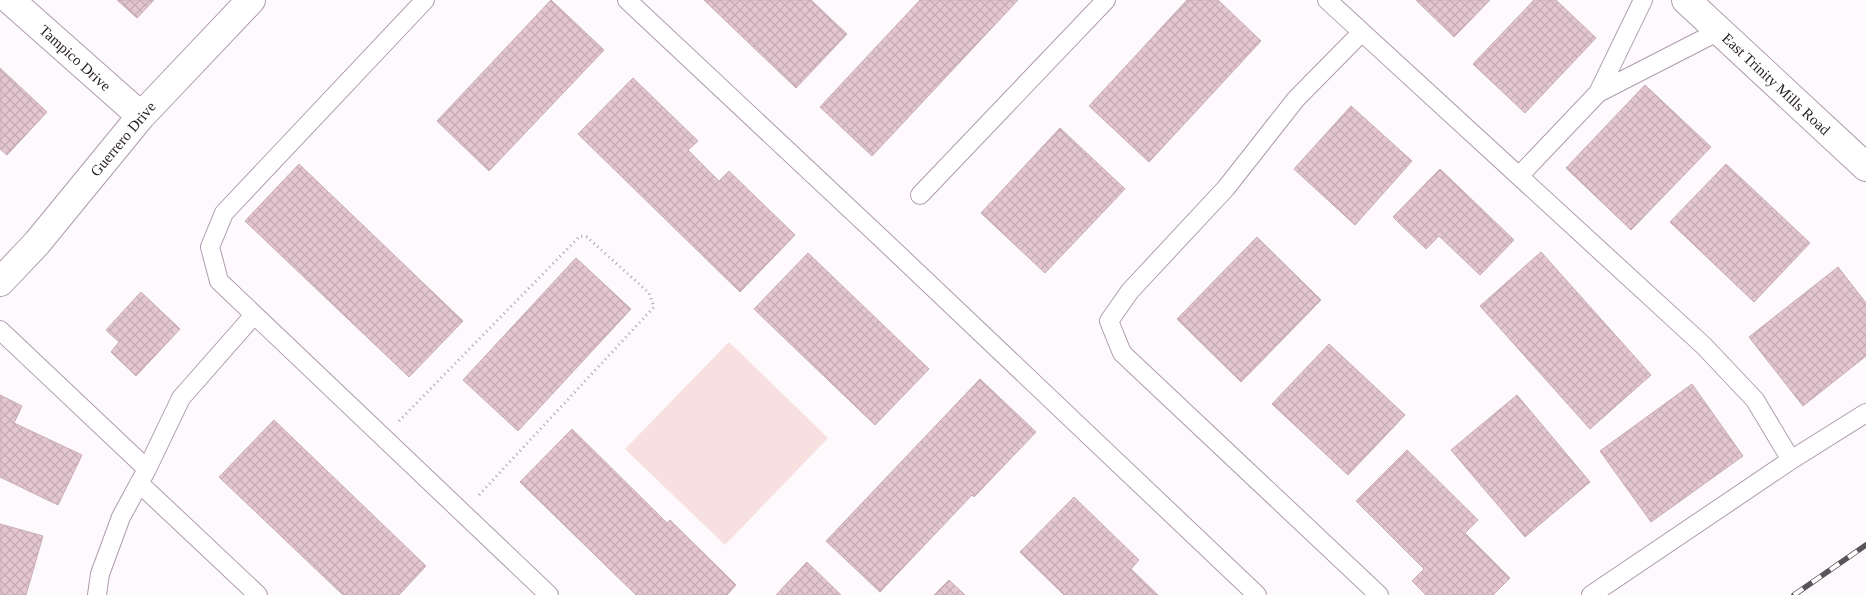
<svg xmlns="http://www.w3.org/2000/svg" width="1866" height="595" viewBox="0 0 1866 595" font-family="'Times New Roman',serif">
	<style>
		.pitch { fill: #f7e0df }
		.building { fill: url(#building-cross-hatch); stroke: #c8acb6 }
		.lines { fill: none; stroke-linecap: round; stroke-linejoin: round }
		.service-casing { stroke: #b09bae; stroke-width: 20 }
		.minor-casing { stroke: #b09bae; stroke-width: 30 }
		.secondary-casing { stroke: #b09bae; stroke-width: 30 }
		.path { stroke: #aaa4a9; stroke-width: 3; stroke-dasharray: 1 4; stroke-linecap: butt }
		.service { stroke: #fff; stroke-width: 18 }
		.minor { stroke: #fff; stroke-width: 28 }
		.secondary { stroke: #fff; stroke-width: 28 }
		.rail-casing { stroke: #5a5359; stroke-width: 5.5 }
		.rail { stroke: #fff; stroke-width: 4; stroke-dasharray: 11; stroke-linecap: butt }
		.labels { text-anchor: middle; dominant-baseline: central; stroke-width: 4; stroke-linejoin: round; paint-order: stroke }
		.street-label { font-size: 15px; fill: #251d24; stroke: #fff }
	</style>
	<defs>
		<pattern id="building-cross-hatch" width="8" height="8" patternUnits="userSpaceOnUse" patternTransform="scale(1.25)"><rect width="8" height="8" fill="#e4c6d1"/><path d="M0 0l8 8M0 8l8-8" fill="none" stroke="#c3aab3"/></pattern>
	</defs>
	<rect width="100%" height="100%" fill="#fdf9fd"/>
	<!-- pitch -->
	<path class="pitch" d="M 729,342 L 828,438 L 725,545 L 625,449 Z"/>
	<!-- building -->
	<path class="building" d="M 117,0 L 154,0 L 137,18 Z
		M 551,0 L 604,50 L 489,171 L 437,121 Z
		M 704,0 L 811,0 L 847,34 L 796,88 Z
		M 920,0 L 1018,0 L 872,156 L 820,107 Z
		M 1187,0 L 1218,0 L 1261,41 L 1149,162 L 1089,106 Z
		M 1416,0 L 1490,0 L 1454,37 Z
		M 1534,0 L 1556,0 L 1596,38 L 1525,113 L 1473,64 Z
		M 0,68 L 47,112 L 7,155 L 0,149 Z
		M 633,78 L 698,141 L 688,150 L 719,181 L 729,171 L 795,235 L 740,292 L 578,134 Z
		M 1645,85 L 1711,147 L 1631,230 L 1566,168 Z
		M 1351,106 L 1412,161 L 1355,225 L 1294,169 Z
		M 1060,128 L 1125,189 L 1045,273 L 981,213 Z
		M 299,164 L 463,321 L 409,377 L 245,221 Z
		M 1726,164 L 1810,243 L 1754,302 L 1670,222 Z
		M 1440,169 L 1514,240 L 1480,275 L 1439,236 L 1426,249 L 1393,217 Z
		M 1257,237 L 1321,300 L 1241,382 L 1177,319 Z
		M 1541,252 L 1651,375 L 1590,429 L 1480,306 Z
		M 808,253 L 929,369 L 875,425 L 754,309 Z
		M 576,258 L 631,309 L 518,431 L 463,380 Z
		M 1838,267 L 1866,303 L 1866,356 L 1803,406 L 1749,337 Z
		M 141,292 L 180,329 L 136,376 L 111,352 L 119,342 L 106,330 Z
		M 1329,344 L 1405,415 L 1348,475 L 1272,404 Z
		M 980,379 L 1036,432 L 974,497 L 972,495 L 880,592 L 826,541 Z
		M 1692,384 L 1743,456 L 1651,522 L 1600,451 Z
		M 0,395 L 22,406 L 14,423 L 82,455 L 58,505 L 0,477 Z
		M 1517,395 L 1590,482 L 1525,537 L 1451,450 Z
		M 274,420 L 426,566 L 399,595 L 343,595 L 219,477 Z
		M 572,429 L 667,523 L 670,520 L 736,585 L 727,595 L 636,595 L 520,482 Z
		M 1407,450 L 1478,520 L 1465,533 L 1510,578 L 1493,595 L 1426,595 L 1412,581 L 1424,569 L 1356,501 Z
		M 1074,497 L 1139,560 L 1131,569 L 1158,595 L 1064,595 L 1020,552 Z
		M 0,524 L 43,536 L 26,595 L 0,595 Z
		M 807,562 L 841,595 L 776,595 Z
		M 949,580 L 965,595 L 934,595 Z"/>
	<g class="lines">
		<defs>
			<path id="service" d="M 425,0 L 224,213 L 210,247 L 219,281 L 549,595
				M 627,0 L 883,240 L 1257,595
				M 1327,0 L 1704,346 L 1755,400 L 1791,460
				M 1643,0 L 1598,93 L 1719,31
				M 1362,32 L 1296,99 L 1226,188 L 1130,291 L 1109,321 L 1122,353 L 1379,595
				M 1519,176 L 1598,93
				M 920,195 L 1106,0
				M 0,330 L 147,469
				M 139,483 L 258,595
				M 97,595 L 100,574 L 121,517 L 147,469 L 181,398 L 254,315
				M 1591,595 L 1791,460 L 1866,413"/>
			<path id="minor" d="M 10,0 L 141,116
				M 0,282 L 37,243 L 141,116 L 251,0"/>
			<path id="secondary" d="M 1686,0 L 1866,167"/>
		</defs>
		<!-- service casing -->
		<use href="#service" class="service-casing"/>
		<!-- minor casing -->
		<use href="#minor" class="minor-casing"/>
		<!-- secondary casing -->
		<use href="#secondary" class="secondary-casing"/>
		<!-- path -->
		<path class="path" d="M 399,421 L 580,236 L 587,237 L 649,293 L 654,307 L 478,496"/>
		<!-- service -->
		<use href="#service" class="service"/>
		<!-- minor -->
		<use href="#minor" class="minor"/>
		<!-- secondary -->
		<use href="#secondary" class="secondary"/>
		<defs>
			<path id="rail" d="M 1794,595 L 1866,545"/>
		</defs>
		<!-- rail casing -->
		<use href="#rail" class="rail-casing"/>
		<!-- rail -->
		<use href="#rail" class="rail"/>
	</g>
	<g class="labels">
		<!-- street labels -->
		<g class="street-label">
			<text transform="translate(75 58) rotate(42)">Tampico Drive</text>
			<text transform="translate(1776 84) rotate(43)">East Trinity Mills Road</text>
			<text transform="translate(123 139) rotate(-50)">Guerrero Drive</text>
		</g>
	</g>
</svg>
